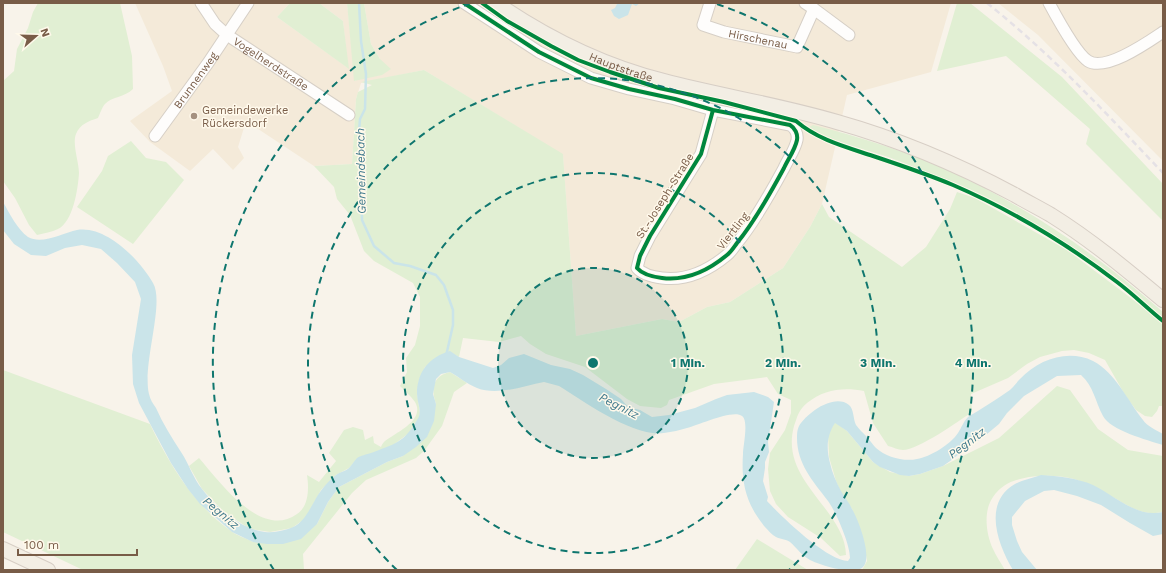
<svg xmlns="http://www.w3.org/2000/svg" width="1166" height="573" viewBox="0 0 1166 573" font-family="'Work Sans',sans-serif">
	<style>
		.residential { fill: #f4ead9 }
		.green { fill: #e1efd3 }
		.water { fill: #cae4e9 }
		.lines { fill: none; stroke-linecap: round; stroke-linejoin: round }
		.stream { stroke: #cae4e9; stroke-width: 2.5 }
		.minor-casing { stroke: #d6cfc6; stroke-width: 13 }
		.major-casing { stroke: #d7cec5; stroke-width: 16 }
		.minor { stroke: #fefdfc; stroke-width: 11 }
		.major { stroke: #f3eee4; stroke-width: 14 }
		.rail { stroke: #e5e1e5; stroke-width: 2.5; stroke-dasharray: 6 4; stroke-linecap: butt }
		.cycleway-casing { stroke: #fff9eb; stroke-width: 6 }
		.cycleway { stroke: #00873e; stroke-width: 4 }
		.ring { fill: none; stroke: #0f766e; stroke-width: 2; stroke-dasharray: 7 5 }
		.poi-dot { fill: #a59180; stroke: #fff9eb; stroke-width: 1.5 }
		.labels { text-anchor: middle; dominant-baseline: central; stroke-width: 3; stroke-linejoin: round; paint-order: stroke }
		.street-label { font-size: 11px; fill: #785c47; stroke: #fff9eb }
		.poi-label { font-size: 11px; fill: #785c47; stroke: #fff9eb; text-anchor: start }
		.water-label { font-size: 12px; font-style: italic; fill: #407a8d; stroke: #fff9eb }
		.centre { fill: #0f766e; stroke: #fff9eb; stroke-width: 2 }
		.ring-label { font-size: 12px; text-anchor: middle; font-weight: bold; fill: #0f766e; stroke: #fff9eb; stroke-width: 3; stroke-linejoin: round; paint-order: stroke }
	</style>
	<rect width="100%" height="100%" fill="#f8f3ea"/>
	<!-- residential -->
	<path class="residential" d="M 135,3 L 290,3 L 277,17 L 348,68 L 343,21 L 319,3 L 347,3 L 355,81 L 380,59 L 371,44 L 364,3 L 951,3 L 931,72 L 847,95 L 822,204 L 810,227 L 783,268 L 730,302 L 707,307 L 679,322 L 662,319 L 576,336 L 563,155 L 424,70 L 361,83 L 356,99 L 352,164 L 314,166 L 246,121 L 238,147 L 244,158 L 233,170 L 213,149 L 190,171 L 150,142 L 130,121 L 172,91 L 163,66 Z
		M 998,3 L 1163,3 L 1163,161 L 1038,35 Z"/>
	<!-- green -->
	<path class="green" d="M 38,3 L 120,3 L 132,56 L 133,89 C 125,97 111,97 105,104 C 102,107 100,114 98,118 C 89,121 80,124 76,134 C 72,144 79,162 79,173 C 78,189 73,222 58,229 C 52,232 44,233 37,235 L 29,225 L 15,198 L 3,181 L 3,81 L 14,71 L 17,49 L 28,28 L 33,12 Z
		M 290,3 L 319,3 L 343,21 L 349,69 L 277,17 Z
		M 347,3 L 364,3 L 371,44 L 380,59 L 391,69 L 382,75 L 354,81 Z
		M 957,3 L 970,3 L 1062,77 L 1163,184 L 1163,221 L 1086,144 L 1090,129 L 1006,56 L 937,71 Z
		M 424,70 L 563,154 L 576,336 L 662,319 L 679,322 L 707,307 L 730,302 L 783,268 L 810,227 L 822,204 L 829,217 L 902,267 L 926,247 L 950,209 L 957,192 L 975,198 L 1067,250 L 1152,314 L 1163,324 L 1163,406 L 1159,406 L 1157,411 L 1152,417 L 1145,416 L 1136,410 L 1125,395 L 1105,360 L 1089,353 L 1074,350 L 1062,351 L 1040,357 L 1027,364 L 1008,378 L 971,394 L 972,412 C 959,421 918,450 903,450 C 898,450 893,447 888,446 L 873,423 L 864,391 C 844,387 824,389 807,403 C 798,411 798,415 794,426 C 779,481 845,509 846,555 L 840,556 L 821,538 L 788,517 L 776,504 L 770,491 L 768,469 L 770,453 L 785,430 L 791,413 L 791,400 L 778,394 L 767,377 L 714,384 L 669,400 L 667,405 L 661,408 L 640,406 L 627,399 L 585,367 L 546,354 L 530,344 L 521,336 L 499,342 L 463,338 L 459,357 L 450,352 L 425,367 L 419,380 L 417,394 L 420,413 L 419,418 L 409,433 L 392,446 L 357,459 L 349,468 L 336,475 L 321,490 L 306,518 L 292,528 L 270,532 L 250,529 L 224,512 L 202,489 L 189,466 L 199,458 C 220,482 261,540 297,514 C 309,506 309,488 307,475 L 319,482 L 336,461 L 329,453 L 344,430 L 353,427 L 363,430 L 365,440 L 373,436 L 374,443 L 381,447 C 383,441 388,439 394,435 C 404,429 424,417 415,402 C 411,396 405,391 400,386 L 407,372 L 406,358 L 415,345 L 420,326 L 420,297 L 413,283 L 374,261 L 364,251 L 350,215 L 337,199 L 334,187 L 314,166 L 352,164 L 356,99 L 358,92 L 372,85 L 361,82 Z
		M 813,125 C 856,136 903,150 943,168 C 1023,204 1097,254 1163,312 L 1163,318 C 1127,288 1090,257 1049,233 C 1013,210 975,192 936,176 C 920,169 904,163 888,157 C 861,148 833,142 809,127 Z
		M 131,141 L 146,158 L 166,162 L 184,180 L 133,244 L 77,207 L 102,171 L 108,156 Z
		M 3,370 L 150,424 C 169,464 194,505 231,531 C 237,536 246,538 253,542 L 317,524 L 328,502 L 339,487 L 387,462 L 403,456 L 436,404 C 431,389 432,376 450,372 L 467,383 L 454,392 L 442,426 L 424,451 L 416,458 L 366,480 L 352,493 L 303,554 L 304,570 L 83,570 L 3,532 Z
		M 1057,386 L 1070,390 L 1098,429 L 1128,450 L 1163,456 L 1163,512 C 1145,516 1133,509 1118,500 C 1108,494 1084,482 1074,479 C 1059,475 1044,475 1029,477 C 1013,480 1002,484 993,497 C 983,511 986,534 993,549 C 996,556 1001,563 1005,570 L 862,570 L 867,561 L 863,538 L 852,509 L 841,493 L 836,481 L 829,457 L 828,434 L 835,422 L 847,431 L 873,462 L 890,472 L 909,476 L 920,474 L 943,466 L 999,438 Z
		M 757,539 L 808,570 L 735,570 Z"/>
	<!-- water -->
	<path class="water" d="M 621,3 L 640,3 L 636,6 L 632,4 L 628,15 L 619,19 L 614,16 L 611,10 L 615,8 L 617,4 Z
		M 3,202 C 10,214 17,229 28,237 C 42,245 63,233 77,230 C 106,225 140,260 153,283 C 165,303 142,365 149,394 C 150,399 153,404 156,408 C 163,424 172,438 181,452 C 189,464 193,478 202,489 C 216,507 242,530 265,532 C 273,533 280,531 288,529 C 302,525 307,514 314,502 C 319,492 327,482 336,475 C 340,472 346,471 349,468 C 352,465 354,461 357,458 C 360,456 367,454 371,453 C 394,444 404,443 417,420 C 423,412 417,403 417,394 C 417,372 429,357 450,351 L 459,357 L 493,368 L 501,365 L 509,358 L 524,354 L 551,365 L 570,369 L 583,375 L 606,389 L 621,399 L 628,407 L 640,410 L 652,417 L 669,415 L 695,408 L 716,399 L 727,395 L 754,392 L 768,397 L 774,402 L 768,442 L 769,452 L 765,462 L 765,468 L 763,481 L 768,497 L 767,501 C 782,517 826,560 848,561 L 850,558 C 850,544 836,512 828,501 C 813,481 797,464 797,438 C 797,434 797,430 799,426 C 807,413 834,393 849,405 C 854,409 853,419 856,425 C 859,429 863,433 866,436 C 870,440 873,445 876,448 C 886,457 904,462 917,459 C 930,457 951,444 958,433 C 962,427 963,422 968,417 C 972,414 977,412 981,409 C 990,403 999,398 1007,392 C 1012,389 1016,383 1020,379 C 1039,359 1068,349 1093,361 C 1115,372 1128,401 1143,420 C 1147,426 1156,430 1163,434 L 1163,445 C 1147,440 1110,430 1103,416 C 1095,401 1094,387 1081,375 L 1057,376 L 1024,396 L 1007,413 L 999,424 L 981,439 L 967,447 L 953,459 L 943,466 L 920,474 L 909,476 L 900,475 L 880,467 L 873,462 L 847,431 L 835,423 C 827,435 826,448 830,463 C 832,472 836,482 841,491 C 844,497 849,502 852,509 C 858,519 874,559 862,568 C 859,570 854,570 851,570 C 837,570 823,566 810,560 C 801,555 797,548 790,542 C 786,539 780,539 776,537 C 772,535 768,530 765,527 C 746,504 741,483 743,454 C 743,446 749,421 742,416 C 733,409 699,425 687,428 C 680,430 672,432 664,433 C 635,438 583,401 559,386 L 544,382 C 524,386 497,396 477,388 C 467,384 459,377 450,372 L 441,374 L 436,379 L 433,394 L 436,404 L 434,421 L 427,437 L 416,447 L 403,456 L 387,462 L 339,487 L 328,502 L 317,524 L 301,539 L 283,544 L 267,544 L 253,542 L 232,532 L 200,504 L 188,489 L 171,463 L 139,403 L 133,384 L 132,355 L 141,299 L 135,282 L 117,263 L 101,249 L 82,245 L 65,248 L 46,256 L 31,255 L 14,244 L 3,230 Z
		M 1041,475 C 1058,476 1077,478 1093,485 C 1116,496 1136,518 1163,512 L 1163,534 L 1153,536 L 1130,523 L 1101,505 L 1077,496 L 1054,490 L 1044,491 L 1025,501 L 1012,517 L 1012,525 L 1017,541 L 1022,552 L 1037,570 L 1013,570 C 998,545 982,503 1015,484 C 1022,480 1033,478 1041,475 Z"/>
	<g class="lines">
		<!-- stream -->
		<path class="stream" d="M 359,3 L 361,41 L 366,74 L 365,109 L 360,119 L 359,132 L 361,159 L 362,220 L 374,246 L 394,263 L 410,266 L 436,275 L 444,285 L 453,310 L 453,325 L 446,356"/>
		<defs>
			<g id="minor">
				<path id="s1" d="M 201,3 L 215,24 L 227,35 L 349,115"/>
				<path d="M 464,3 L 539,52 L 591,78 L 629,89 L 675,99 L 713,110 L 790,125 C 795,128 798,134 797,140 C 795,150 788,159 784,168 C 770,194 755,221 737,243 C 734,247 731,252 727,255 C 709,270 686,281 662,278 C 654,277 643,275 637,268 L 640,256 L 650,236 L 701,154 L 713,110"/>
				<path id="s2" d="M 710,3 L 703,25 L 724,32 L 797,47 L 814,9 L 805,3"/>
				<path d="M 1049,3 C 1056,16 1077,54 1088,61 C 1106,72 1148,42 1163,32"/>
				<path d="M 814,9 L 849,35"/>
				<path id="s3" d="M 155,136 L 208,63 L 248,3"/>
			</g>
			<g id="major">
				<path id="s4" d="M 496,3 C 547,38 604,66 664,81 C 721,96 780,105 837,122 C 901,140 957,164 1015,195 C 1027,202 1039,208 1051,215 C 1091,240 1127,270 1163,300"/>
				<path d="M 3,549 L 48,570"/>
			</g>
		</defs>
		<!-- minor casing -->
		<use href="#minor" class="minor-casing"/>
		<!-- major casing -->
		<use href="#major" class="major-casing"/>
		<!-- minor -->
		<use href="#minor" class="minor"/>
		<!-- major -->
		<use href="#major" class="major"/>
		<!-- rail -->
		<path class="rail" d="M 987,3 C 1051,54 1107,114 1163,173"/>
		<defs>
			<path id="cycleway" d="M 464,3 L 539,52 L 591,78 L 629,89 L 675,99 L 713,110 L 790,125 C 795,128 798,134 797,140 C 795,150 788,159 784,168 C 770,194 755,221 737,243 C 734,247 731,252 727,255 C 709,270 686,281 662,278 C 654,277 643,275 637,268 L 640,256 L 650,236 L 701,154 L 713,110
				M 482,3 L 507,21 L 551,46 L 578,60 L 610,72 L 659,88 L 724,102 L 796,121 C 818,140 846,147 873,156 C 900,165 927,174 953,185 C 1011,210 1066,243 1117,282 C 1133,294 1147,308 1163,321"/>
		</defs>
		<!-- cycleway casing -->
		<use href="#cycleway" class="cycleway-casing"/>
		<!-- cycleway -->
		<use href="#cycleway" class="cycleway"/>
	</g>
	<!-- distance rings -->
	<circle cx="593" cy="363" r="95" fill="#0f766e" fill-opacity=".12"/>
	<g class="ring">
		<circle cx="593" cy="363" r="95"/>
		<circle cx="593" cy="363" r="190"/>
		<path d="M397 570A285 285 0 1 1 789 570"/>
		<path d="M274 570A380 380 0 0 1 469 4M717 4A380 380 0 0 1 912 570"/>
	</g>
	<!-- markers -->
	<circle class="poi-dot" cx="194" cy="116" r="4"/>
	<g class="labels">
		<!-- street labels -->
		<g class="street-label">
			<text stroke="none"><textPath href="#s2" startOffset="80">Hirschenau</textPath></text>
			<text stroke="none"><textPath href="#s1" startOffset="94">Vogelherdstraße</textPath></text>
			<text stroke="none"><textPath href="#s4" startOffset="141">Hauptstraße</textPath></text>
			<text stroke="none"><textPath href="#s3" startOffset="69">Brunnenweg</textPath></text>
			<text transform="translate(665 196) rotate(-58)">St.-Joseph-Straße</text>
			<text transform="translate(733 231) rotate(-52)">Viertling</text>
		</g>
		<!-- poi labels -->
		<g class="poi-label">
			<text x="202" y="110">Gemeindewerke<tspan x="202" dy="13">Rückersdorf</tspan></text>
		</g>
		<!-- water labels -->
		<g class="water-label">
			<text transform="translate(361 171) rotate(-91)">Gemeindebach</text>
			<text transform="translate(619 406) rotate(27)">Pegnitz</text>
			<text transform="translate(967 443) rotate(-37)">Pegnitz</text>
			<text transform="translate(221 513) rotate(40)">Pegnitz</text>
		</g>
	</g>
	<circle cx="593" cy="363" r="6" class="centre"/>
	<g class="ring-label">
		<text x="688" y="367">1 Min.</text>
		<text x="783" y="367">2 Min.</text>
		<text x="878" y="367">3 Min.</text>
		<text x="973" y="367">4 Min.</text>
	</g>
	<!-- border -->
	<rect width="1166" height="573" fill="none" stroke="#785c47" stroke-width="8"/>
	<!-- north arrow -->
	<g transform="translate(36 36) rotate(70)" stroke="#fff9eb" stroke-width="3" paint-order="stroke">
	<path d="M0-3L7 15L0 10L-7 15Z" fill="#785c47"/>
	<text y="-6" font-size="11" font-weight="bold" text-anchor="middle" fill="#785c47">N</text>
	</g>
	<!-- scale -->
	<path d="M18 549v6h119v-6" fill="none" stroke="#785c47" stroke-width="2"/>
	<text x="24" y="549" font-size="12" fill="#785c47" stroke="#fff9eb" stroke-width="3" paint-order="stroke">100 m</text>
</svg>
